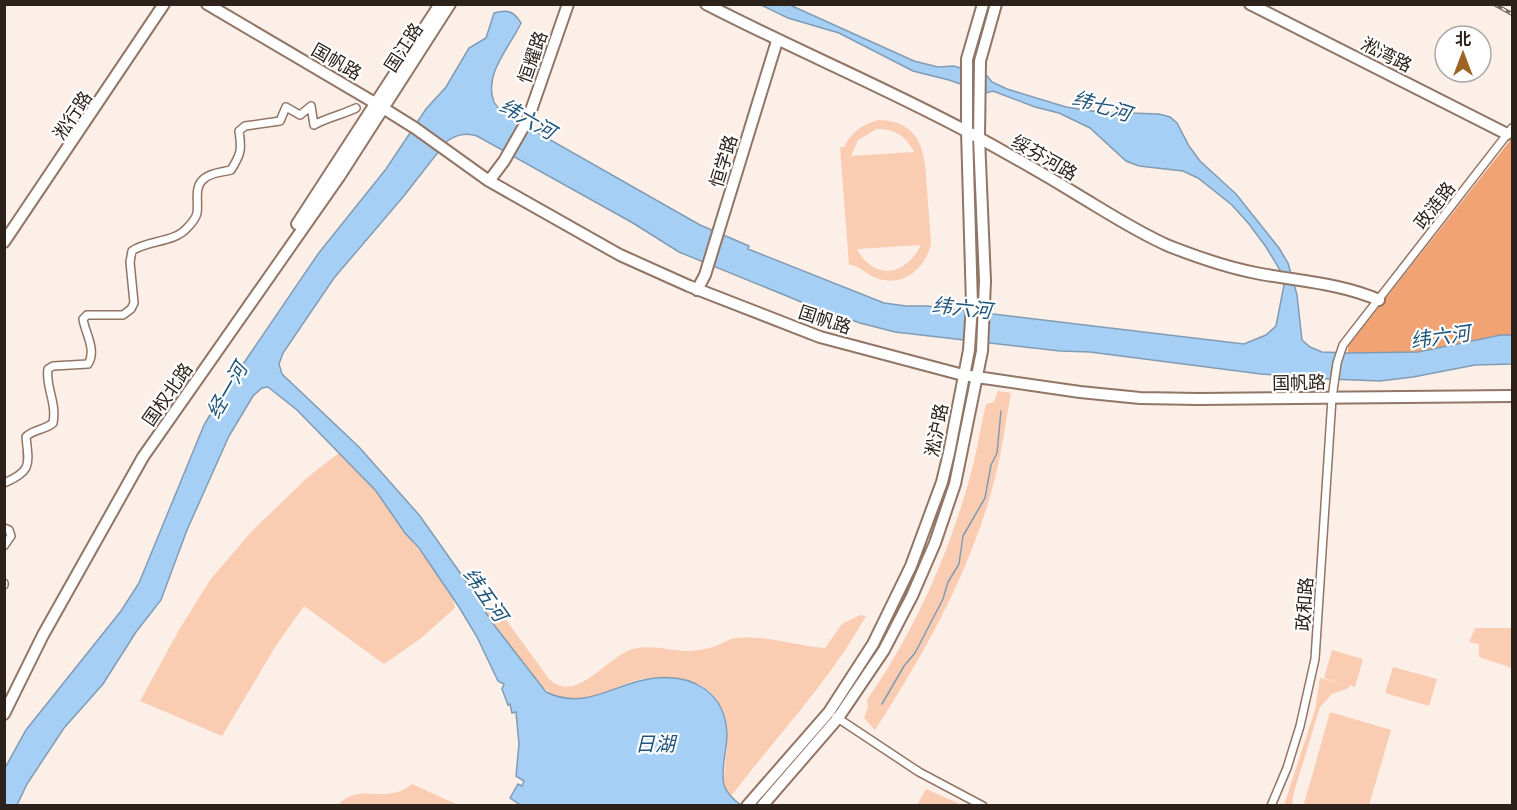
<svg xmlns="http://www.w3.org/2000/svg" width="1517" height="810" viewBox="0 0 1517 810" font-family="Commissioner,'Noto Sans SC',sans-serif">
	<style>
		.green { fill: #faccb2; fill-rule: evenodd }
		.forest { fill: #f2a373 }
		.water { fill: #a5cff4; stroke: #819bb3; stroke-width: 1.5 }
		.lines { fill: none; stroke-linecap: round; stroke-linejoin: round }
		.stream { stroke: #819bb3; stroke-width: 1.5 }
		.street-casing { stroke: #917565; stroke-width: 10 }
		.secondary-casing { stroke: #917565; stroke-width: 14 }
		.street { stroke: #fff; stroke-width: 7 }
		.secondary { stroke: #fff; stroke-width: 10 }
		.rail-casing { stroke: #7a6e67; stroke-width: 4 }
		.rail { stroke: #fff; stroke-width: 1.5; stroke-dasharray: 4.5; stroke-linecap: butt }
		.labels { text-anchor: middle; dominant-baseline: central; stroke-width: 4.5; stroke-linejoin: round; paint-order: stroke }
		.street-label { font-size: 18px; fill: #2d221b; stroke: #fff }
		.water-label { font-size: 20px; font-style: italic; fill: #1f547b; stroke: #fff }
	</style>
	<rect width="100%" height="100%" fill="#fcefe8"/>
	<!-- green -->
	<path class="green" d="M 878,120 C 922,121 925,152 927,188 C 928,207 930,225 931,244 C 925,270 901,289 874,277 C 864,273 859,265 849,265 L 840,147 L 844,147 C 851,132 862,125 878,120 ZM 877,129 C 895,129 906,136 914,152 L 851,156 L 858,140 ZM 921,245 C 906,276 874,281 857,249 Z
		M 998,391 L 1011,393 C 1006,419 1003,445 997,470 C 975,563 927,650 875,730 L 864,718 L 868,707 L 867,700 C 912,635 946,561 968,484 C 976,458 980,430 986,404 L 994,402 Z
		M 339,453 L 376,491 L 405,533 L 430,564 L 453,600 L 455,608 L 420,639 L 384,664 L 304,606 L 277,644 L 222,736 L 140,701 L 179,630 L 210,580 L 252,531 L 309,476 Z
		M 496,606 L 549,679 C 577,705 607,656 633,649 C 651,644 670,651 689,651 C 700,650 710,649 720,644 C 726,642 731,638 737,638 C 766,635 796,646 825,648 L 842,624 L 860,615 L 866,616 C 829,682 777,736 731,796 C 729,792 725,788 724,784 C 723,779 725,771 725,766 C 727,746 731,726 722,708 C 714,692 705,685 688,681 C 670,677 652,675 634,681 C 610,688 582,708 556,696 C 534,686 507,641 491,620 L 487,613 Z
		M 1475,628 L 1512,628 L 1512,668 L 1479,657 L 1479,644 L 1469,642 Z
		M 1332,650 L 1363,659 L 1355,687 L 1349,685 L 1349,688 L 1332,694 L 1320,707 L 1294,792 L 1292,805 L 1284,805 L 1315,710 L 1320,678 L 1347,685 L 1324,678 Z
		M 1393,667 L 1437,679 L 1429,706 L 1385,693 Z
		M 1330,712 L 1391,730 L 1369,805 L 1304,804 Z
		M 412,784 L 458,805 L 338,805 C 361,781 385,806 412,784 Z
		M 926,789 L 962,805 L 917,805 Z"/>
	<!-- forest -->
	<path class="forest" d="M 1512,138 L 1512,335 L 1501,335 L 1418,352 L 1348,353 L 1348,346 Z"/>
	<!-- water -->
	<path class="water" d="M 761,5 L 790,5 L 914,61 L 938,67 L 954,66 L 987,76 L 992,82 L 1007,89 L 1066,107 L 1099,112 L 1159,114 L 1170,117 L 1177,123 L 1189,146 L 1200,161 L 1236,194 L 1279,248 L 1288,263 L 1297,295 L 1302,340 L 1310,347 L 1322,352 L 1348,353 L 1418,352 L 1501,335 L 1512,335 L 1512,364 L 1475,365 L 1413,377 L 1380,381 L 1329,379 L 1261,374 L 1090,352 L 1060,351 L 895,332 L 860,323 L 816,308 L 679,252 L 633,223 L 477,136 C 465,132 456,135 446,142 L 403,197 L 334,278 L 283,353 L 279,364 L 282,374 L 359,447 L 420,516 L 475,594 L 491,621 L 546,692 C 588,712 614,682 655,678 C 694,674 726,693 727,735 C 727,749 720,772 724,785 C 727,794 734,800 741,805 L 522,806 L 510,798 L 518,784 L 522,786 L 524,781 L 516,776 L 519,744 L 516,712 L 512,713 L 510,704 L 508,705 L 502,689 L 504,684 L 498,681 L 477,637 L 459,607 L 419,548 L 405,533 L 376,491 L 297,410 L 268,387 L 262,388 L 253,396 L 229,436 L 187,530 L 161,600 L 136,632 L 103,684 L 64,728 L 27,784 L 17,805 L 5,806 L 5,768 L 26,730 L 121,611 L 139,583 L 204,425 L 220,398 L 318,254 L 386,169 L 426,109 L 446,87 L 469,48 L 486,38 L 494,13 C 507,9 514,11 521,23 C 510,47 483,74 494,102 C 496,106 501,110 503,113 L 700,225 L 749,246 L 748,249 L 884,303 L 906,306 L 927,306 L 1244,344 L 1266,335 L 1276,326 L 1284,285 L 1280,270 L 1266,247 L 1249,224 L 1232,205 L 1198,178 L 1183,171 L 1139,166 L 1126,161 L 1090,128 L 1059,113 L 1035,107 L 993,91 L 986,93 L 949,80 L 913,71 L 839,33 L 788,18 Z"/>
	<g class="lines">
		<!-- stream -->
		<path class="stream" d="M 882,704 L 904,666 L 915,653 L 943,599 L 948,582 L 959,564 L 963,536 L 985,498 L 991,465 L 997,453 L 1001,411"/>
		<defs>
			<path id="street" d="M 4,483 C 32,471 29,465 26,437 C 31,430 45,430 53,423 C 57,402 45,386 48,369 L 53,366 L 88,364 C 97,350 85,333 83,319 L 87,315 L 123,315 L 131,309 L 134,303 L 130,262 L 132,251 C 147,240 174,243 187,228 C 190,225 196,218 197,213 C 199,202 193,186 205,178 C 210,173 223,172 231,170 C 241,154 242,150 239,131 L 245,126 L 280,121 L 286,107 L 300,115 L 311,106 L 314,125 C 328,117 342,115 356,108
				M 4,528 L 9,530 L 11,536 L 4,546
				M 4,583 L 4,585
				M 836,717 L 919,772 L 983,806
				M 1271,806 L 1287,768 L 1300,726 L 1315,659 L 1332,398 L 1337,363 L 1343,345 L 1512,128"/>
			<path id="secondary" d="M 207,4 L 375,103
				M 706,4 C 793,49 882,86 968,132 C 1005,152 1042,173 1078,195 C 1108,213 1137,232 1169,246 C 1197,257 1225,267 1256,273 C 1297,281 1340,283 1379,300
				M 1250,4 L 1507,134
				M 383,108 L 415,128 L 489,181 L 620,255 L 689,286 L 820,337 L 963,375 L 1080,392 L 1140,398 L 1199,399 L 1512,396
				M 489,181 L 504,161 L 528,119 L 568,4
				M 297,224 L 440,4
				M 4,242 L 164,4
				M 697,290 L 705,275 L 777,41
				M 4,714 L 43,635 L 143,457 L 339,177 L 450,4
				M 747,806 L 829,712 L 873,644 L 911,566 L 942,482 L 949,453 L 969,350 L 972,305 L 967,131 L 967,59 L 983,4
				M 762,806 L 838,718 L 884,650 L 912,596 L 935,543 L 955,484 L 982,351 L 985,281 L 979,138 L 980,61 L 996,4"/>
		</defs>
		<!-- street casing -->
		<use href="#street" class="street-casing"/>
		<!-- secondary casing -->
		<use href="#secondary" class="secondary-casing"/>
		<!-- street -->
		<use href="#street" class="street"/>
		<!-- secondary -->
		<use href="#secondary" class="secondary"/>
		<defs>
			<path id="rail" d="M 1494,4 L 1512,14"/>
		</defs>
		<!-- rail casing -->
		<use href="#rail" class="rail-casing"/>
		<!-- rail -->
		<use href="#rail" class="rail"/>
	</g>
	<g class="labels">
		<!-- street labels -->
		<g class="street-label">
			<text transform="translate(403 47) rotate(-57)">国江路</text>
			<text transform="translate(1387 54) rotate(27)">淞湾路</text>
			<text transform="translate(532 57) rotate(-71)">恒耀路</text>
			<text transform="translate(337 61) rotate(30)">国帆路</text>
			<text transform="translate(72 115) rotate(-56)">淞行路</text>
			<text transform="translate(1045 157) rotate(30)">绥芬河路</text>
			<text transform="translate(723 161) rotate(-73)">恒学路</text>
			<text transform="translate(1434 205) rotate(-52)">政涟路</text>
			<text transform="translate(825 319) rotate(18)">国帆路</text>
			<text transform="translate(1299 382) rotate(-1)">国帆路</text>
			<text transform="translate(167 394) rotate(-55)">国权北路</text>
			<text transform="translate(936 430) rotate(-79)">淞沪路</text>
			<text transform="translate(1304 604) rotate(-86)">政和路</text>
		</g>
		<!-- water labels -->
		<g class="water-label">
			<text transform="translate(1102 105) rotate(17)">纬七河</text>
			<text transform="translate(528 118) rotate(30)">纬六河</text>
			<text transform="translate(962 307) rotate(6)">纬六河</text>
			<text transform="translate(1440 336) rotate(-8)">纬六河</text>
			<text transform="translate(226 390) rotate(-60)">经一河</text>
			<text transform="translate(486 594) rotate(55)">纬五河</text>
			<text x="655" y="743">日湖</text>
		</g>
	</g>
	<!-- border -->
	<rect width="1517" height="810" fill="none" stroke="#2d221b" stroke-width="12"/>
	<!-- north arrow -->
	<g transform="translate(1463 54)"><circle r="28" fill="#ffffff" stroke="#aba7a4" stroke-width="1.5"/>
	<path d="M0-4.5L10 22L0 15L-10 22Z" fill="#9d6422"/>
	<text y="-9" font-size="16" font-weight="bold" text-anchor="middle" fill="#2d221b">北</text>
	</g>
</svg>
